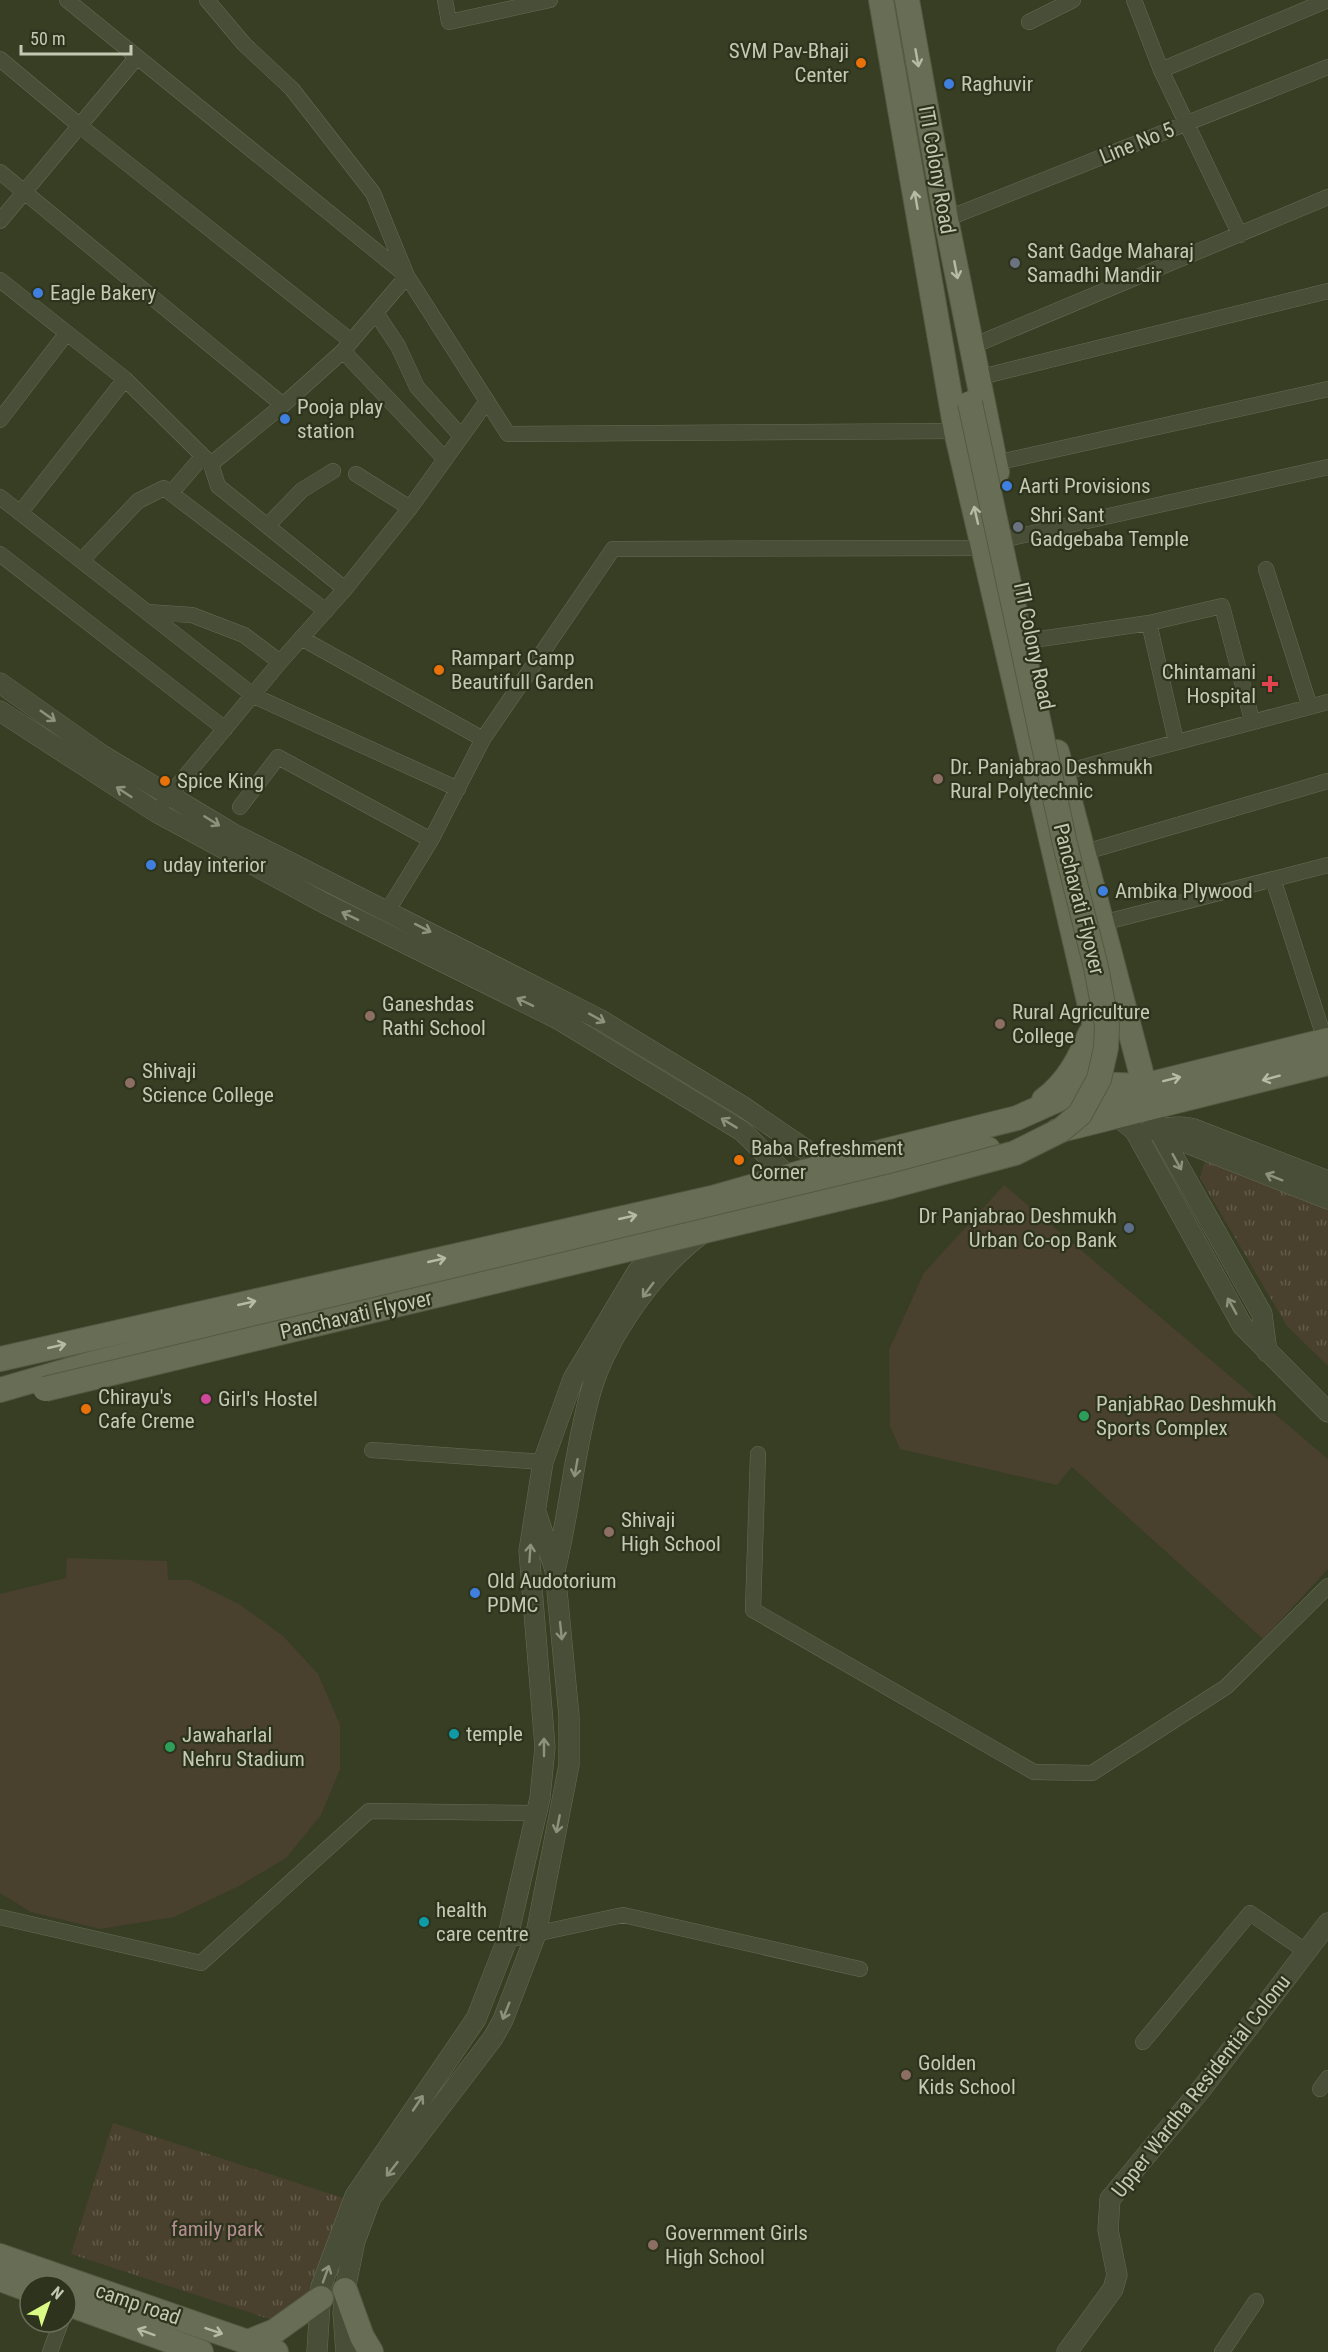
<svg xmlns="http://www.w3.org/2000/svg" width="1328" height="2352" viewBox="0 0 1328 2352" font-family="'Roboto Condensed',sans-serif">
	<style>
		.grass { fill: url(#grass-tufts) }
		.garden { fill: #4a402e }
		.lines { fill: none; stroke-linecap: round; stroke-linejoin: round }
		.minor-casing { stroke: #666c55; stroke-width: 16 }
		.tertiary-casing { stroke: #666c55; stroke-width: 21 }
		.primary-casing { stroke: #545a43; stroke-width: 26 }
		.minor { stroke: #484e37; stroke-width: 15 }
		.tertiary { stroke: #484e37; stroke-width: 20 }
		.primary { stroke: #686e55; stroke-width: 24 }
		.primary-bridge-casing { stroke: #545a43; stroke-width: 26; stroke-linecap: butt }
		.primary-bridge { stroke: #686e55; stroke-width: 24 }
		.oneway { stroke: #b5bba5 }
		.oneway2 { stroke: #8c927b }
		.food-dot { fill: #e8710a; stroke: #2d331c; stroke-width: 2 }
		.shop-dot { fill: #3f7fe0; stroke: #2d331c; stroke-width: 2 }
		.worship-dot { fill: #6b7280; stroke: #2d331c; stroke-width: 2 }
		.health-dot { fill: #e0444e; stroke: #2d331c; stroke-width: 2 }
		.education-dot { fill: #8d6e63; stroke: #2d331c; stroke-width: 2 }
		.service-dot { fill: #5c6f8a; stroke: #2d331c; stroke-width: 2 }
		.hotel-dot { fill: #d1479c; stroke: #2d331c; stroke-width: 2 }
		.leisure-dot { fill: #2e9e5b; stroke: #2d331c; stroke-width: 2 }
		.culture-dot { fill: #0f9aa8; stroke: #2d331c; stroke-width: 2 }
		.labels { text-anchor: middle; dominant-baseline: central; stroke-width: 4.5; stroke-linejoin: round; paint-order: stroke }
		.poi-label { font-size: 21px; fill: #c3c9b3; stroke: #2d331c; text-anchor: start }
		.street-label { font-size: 21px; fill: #c3c9b3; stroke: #2d331c }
		.park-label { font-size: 21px; fill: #b48e92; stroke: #2d331c }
	</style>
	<defs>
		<pattern id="grass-tufts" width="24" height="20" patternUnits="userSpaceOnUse" patternTransform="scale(1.5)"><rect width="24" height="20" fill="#4a402e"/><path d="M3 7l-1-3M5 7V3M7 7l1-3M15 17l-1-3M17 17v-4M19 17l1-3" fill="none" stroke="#625a4a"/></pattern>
	</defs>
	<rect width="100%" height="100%" fill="#373e23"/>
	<!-- grass -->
	<path class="grass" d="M 1219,1154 L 1328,1195 L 1328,1366 L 1287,1326 L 1200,1178 L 1205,1161 Z
		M 113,2123 L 343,2198 L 300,2329 L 71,2254 Z"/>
	<!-- garden -->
	<path class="garden" d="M 1004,1185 L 1328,1459 L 1328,1569 L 1263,1639 L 1072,1467 L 1057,1485 L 900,1449 L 890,1426 L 889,1350 L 924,1273 Z
		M 67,1558 L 167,1561 L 168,1580 L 190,1580 L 239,1604 L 283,1636 L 318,1674 L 340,1725 L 340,1769 L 321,1815 L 286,1858 L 239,1886 L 174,1917 L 100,1929 L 31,1912 L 0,1893 L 0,1594 L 66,1578 Z"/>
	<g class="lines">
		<defs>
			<path id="minor" d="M 207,0 L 244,44 L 292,89 L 373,193 L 407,276 L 508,434 L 956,431
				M 445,0 L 449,22 L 550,0
				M 1134,0 L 1161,70 L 1240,235
				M 1029,22 L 1073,0
				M 0,59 L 80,126 L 351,341
				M 1161,70 L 1328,0
				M 0,172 L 283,405 L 343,351 L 407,276 L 67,0
				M 946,219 L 1328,67
				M 0,221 L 137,57
				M 0,280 L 125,379 L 211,464 L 218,486 L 345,589
				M 376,313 L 398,346 L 417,387 L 461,436
				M 970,347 L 1328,197
				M 343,351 L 444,458
				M 977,378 L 1328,291
				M 0,420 L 66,334
				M 995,463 L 1328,389
				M 211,464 L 283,405
				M 356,474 L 410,508
				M 171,493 L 203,456
				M 0,497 L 254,696 L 458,789
				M 20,513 L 125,379
				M 267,526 L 302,490 L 333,471
				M 1011,538 L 1328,467
				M 0,554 L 225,729
				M 82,560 L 138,501 L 164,488 L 326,611
				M 1266,569 L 1310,707
				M 147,612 L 192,615 L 244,635 L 280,662
				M 1149,623 L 1176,741
				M 301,638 L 483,739
				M 1033,640 L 1149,623 L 1222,606 L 1252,720
				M 1061,773 L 1328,702
				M 164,802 L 280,662 L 345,589 L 410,508 L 487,401
				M 240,807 L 278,757 L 431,840
				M 1082,853 L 1328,781
				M 1273,879 L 1325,1040
				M 388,910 L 431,840 L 483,739 L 613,549 L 984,548
				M 1102,923 L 1328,865
				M 372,1450 L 543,1462
				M 758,1454 L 753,1610 L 1034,1772 L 1092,1773 L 1226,1687 L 1328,1586
				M 0,1917 L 201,1963 L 369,1811 L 535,1813
				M 507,1940 L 623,1915 L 860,1969
				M 1143,2042 L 1250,1913 L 1307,1952
				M 1320,2089 L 1328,2078
				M 50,2352 L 61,2322
				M 1222,2352 L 1256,2301"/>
			<path id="tertiary" d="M 0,683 L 102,755 L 232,833 L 599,1019 L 742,1106 L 828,1165 L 834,1173
				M 0,711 L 156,812 L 326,904 L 558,1019 L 742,1131 L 788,1176 L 793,1187
				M 1152,1109 L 1158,1129 L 1262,1314 L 1267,1352
				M 1117,1116 L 1135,1131 L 1242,1325 L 1328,1412
				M 1150,1130 C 1164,1128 1182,1125 1194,1129 L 1328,1181
				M 1173,1130 L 1179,1140 L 1328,1199
				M 555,1570 C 570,1511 574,1450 591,1391 C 607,1336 656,1267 703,1233
				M 317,2352 L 321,2287 L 355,2196 L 476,2019 L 507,1940 L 540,1798 L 545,1747 L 529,1551 L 543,1462 L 573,1379 L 637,1272 L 668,1239
				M 346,2352 L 343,2313 L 345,2290 L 355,2241 L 371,2198 L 493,2038 L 503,2020 L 536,1934 L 569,1765 L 569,1716 L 555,1570 L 537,1515
				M 1067,2352 L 1113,2289 L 1117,2275 L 1108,2230 L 1110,2199 L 1203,2087 L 1328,1923"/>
			<path id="primary" d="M 881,0 L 956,431 L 1094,1023 L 1093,1084 L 1117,1116 L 1127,1105
				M 907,0 L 946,219 L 997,472
				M 1057,752 L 1148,1099
				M 1044,1100 C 1067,1083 1079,1060 1090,1034
				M 1057,1131 L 1328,1063
				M 0,1359 L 712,1198 L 828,1165 L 1017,1118 L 1093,1084 L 1143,1086 L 1328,1040
				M 0,1390 L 90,1364 L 988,1149
				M 0,2256 L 276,2352
				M 0,2279 L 30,2290
				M 345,2290 L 362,2337 L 371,2352
				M 66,2303 L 201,2352
				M 248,2342 L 275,2331 L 321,2298"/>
		</defs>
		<!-- minor casing -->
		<use href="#minor" class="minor-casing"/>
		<!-- tertiary casing -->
		<use href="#tertiary" class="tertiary-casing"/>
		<!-- primary casing -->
		<use href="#primary" class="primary-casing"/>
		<!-- minor -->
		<use href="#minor" class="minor"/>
		<!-- tertiary -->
		<use href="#tertiary" class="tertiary"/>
		<!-- primary -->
		<use href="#primary" class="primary"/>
		<defs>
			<path id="primary-bridge" d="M 45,1389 L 892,1186 L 1015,1153 L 1061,1130 L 1080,1114 L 1099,1079 L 1106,1048 L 1107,1026 L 1096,967 L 1065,844 L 970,403"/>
		</defs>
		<!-- primary-bridge casing -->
		<use href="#primary-bridge" class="primary-bridge-casing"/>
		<!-- primary-bridge -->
		<use href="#primary-bridge" class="primary-bridge"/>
	</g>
	<!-- one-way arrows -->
	<defs><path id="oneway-shaft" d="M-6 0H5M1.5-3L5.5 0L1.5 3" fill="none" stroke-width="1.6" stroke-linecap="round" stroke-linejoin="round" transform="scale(1.5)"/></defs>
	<g class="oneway">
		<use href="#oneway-shaft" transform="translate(917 58) rotate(80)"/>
		<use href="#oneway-shaft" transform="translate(916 200) rotate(-100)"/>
		<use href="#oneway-shaft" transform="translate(956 270) rotate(79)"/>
		<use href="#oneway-shaft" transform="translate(976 515) rotate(-103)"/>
		<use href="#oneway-shaft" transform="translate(1271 1078) rotate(165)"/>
		<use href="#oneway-shaft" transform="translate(1172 1079) rotate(-14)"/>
		<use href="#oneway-shaft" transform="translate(628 1217) rotate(-13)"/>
		<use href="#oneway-shaft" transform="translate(437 1260) rotate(-13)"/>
		<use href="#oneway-shaft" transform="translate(247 1303) rotate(-13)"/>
		<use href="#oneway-shaft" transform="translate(57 1346) rotate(-13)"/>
		<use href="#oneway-shaft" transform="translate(214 2331) rotate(19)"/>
		<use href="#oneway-shaft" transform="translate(146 2332) rotate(-160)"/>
	</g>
	<g class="oneway2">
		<use href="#oneway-shaft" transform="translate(48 716) rotate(35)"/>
		<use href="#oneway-shaft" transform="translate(124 792) rotate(-147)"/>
		<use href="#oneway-shaft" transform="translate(212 821) rotate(32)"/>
		<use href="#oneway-shaft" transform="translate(350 916) rotate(-154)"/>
		<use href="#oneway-shaft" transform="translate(423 928) rotate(27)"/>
		<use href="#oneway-shaft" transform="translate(525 1002) rotate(-154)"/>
		<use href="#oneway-shaft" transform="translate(597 1018) rotate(29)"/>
		<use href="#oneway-shaft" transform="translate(729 1123) rotate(-149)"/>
		<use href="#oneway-shaft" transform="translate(1177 1162) rotate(61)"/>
		<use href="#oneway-shaft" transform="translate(1274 1177) rotate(-158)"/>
		<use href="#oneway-shaft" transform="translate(648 1290) rotate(127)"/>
		<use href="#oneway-shaft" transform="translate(1232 1306) rotate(-119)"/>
		<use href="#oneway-shaft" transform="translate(576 1468) rotate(100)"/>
		<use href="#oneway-shaft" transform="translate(530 1553) rotate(-86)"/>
		<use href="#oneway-shaft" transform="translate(561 1631) rotate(84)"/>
		<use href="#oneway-shaft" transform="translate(544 1747) rotate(-90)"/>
		<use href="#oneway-shaft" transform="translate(558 1824) rotate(101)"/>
		<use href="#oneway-shaft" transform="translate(506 2011) rotate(112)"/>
		<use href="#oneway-shaft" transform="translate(418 2103) rotate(-56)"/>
		<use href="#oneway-shaft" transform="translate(392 2169) rotate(128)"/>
		<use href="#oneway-shaft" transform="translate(326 2274) rotate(-70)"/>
	</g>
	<!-- markers -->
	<g class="food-dot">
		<circle cx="861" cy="63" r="6"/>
		<circle cx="439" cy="670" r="6"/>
		<circle cx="165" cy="781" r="6"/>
		<circle cx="739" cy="1160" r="6"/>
		<circle cx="86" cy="1409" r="6"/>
	</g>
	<g class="shop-dot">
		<circle cx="949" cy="84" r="6"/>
		<circle cx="38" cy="293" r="6"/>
		<circle cx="285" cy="419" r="6"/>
		<circle cx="1007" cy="486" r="6"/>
		<circle cx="151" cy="865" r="6"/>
		<circle cx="1103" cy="891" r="6"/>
		<circle cx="475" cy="1593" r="6"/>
	</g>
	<g class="worship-dot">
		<circle cx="1015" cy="263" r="6"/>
		<circle cx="1018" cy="527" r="6"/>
	</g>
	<path class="health-dot" d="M1267 675h6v6h6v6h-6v6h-6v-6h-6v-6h6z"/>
	<g class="education-dot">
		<circle cx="938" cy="779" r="6"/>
		<circle cx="370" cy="1016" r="6"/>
		<circle cx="1000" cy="1024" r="6"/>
		<circle cx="130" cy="1083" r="6"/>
		<circle cx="609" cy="1532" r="6"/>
		<circle cx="906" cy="2075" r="6"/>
		<circle cx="653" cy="2245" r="6"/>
	</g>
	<circle class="service-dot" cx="1129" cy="1228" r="6"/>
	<circle class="hotel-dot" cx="206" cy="1399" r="6"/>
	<g class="leisure-dot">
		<circle cx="1084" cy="1416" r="6"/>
		<circle cx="170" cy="1747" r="6"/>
	</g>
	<g class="culture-dot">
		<circle cx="454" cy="1734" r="6"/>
		<circle cx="424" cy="1922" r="6"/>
	</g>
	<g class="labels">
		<!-- poi labels -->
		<g class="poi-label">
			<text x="849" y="51" text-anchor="end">SVM Pav-Bhaji<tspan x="849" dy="24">Center</tspan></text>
			<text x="961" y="84">Raghuvir</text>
			<text x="1027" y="251">Sant Gadge Maharaj<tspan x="1027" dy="24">Samadhi Mandir</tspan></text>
			<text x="50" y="293">Eagle Bakery</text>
			<text x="297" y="407">Pooja play<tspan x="297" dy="24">station</tspan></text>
			<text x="1019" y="486">Aarti Provisions</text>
			<text x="1030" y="515">Shri Sant<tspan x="1030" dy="24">Gadgebaba Temple</tspan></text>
			<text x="451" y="658">Rampart Camp<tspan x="451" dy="24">Beautifull Garden</tspan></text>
			<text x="1256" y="672" text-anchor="end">Chintamani<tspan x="1256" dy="24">Hospital</tspan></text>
			<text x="950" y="767">Dr. Panjabrao Deshmukh<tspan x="950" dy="24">Rural Polytechnic</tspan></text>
			<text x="177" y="781">Spice King</text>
			<text x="163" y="865">uday interior</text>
			<text x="1115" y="891">Ambika Plywood</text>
			<text x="382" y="1004">Ganeshdas<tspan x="382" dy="24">Rathi School</tspan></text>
			<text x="1012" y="1012">Rural Agriculture<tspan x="1012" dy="24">College</tspan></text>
			<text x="142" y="1071">Shivaji<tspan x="142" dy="24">Science College</tspan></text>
			<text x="751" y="1148">Baba Refreshment<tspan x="751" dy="24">Corner</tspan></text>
			<text x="1117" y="1216" text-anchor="end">Dr Panjabrao Deshmukh<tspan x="1117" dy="24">Urban Co-op Bank</tspan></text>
			<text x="98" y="1397">Chirayu's<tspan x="98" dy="24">Cafe Creme</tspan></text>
			<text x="218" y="1399">Girl's Hostel</text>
			<text x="1096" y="1404">PanjabRao Deshmukh<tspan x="1096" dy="24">Sports Complex</tspan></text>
			<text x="621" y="1520">Shivaji<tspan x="621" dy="24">High School</tspan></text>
			<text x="487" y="1581">Old Audotorium<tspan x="487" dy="24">PDMC</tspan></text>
			<text x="466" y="1734">temple</text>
			<text x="182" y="1735">Jawaharlal<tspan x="182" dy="24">Nehru Stadium</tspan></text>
			<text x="436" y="1910">health<tspan x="436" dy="24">care centre</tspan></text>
			<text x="918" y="2063">Golden<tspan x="918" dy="24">Kids School</tspan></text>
			<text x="665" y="2233">Government Girls<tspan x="665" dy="24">High School</tspan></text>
		</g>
		<!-- street labels -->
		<g class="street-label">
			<text transform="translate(1137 143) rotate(-22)">Line No 5</text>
			<text transform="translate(937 170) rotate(80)">ITI Colony Road</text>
			<text transform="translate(1034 646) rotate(78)">ITI Colony Road</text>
			<text transform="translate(1079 899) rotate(76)">Panchavati Flyover</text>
			<text transform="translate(356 1315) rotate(-13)">Panchavati Flyover</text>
			<text transform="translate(1201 2086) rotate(-52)">Upper Wardha Residential Colonu</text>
			<text transform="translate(138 2304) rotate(19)">camp road</text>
		</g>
		<!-- park labels -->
		<g class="park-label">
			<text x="217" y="2229">family park</text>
		</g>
	</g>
	<!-- north arrow -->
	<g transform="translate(48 2304) rotate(40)"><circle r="28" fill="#2d331c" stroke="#696f58" stroke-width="1.5"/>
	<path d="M0-4.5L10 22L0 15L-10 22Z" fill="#dafc85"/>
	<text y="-9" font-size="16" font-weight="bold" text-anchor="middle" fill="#c3c9b3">N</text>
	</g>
	<!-- scale -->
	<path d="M21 45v9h110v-9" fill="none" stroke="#c3c9b3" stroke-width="3"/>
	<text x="30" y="45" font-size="18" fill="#c3c9b3" stroke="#2d331c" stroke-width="4.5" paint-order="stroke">50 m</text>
</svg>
